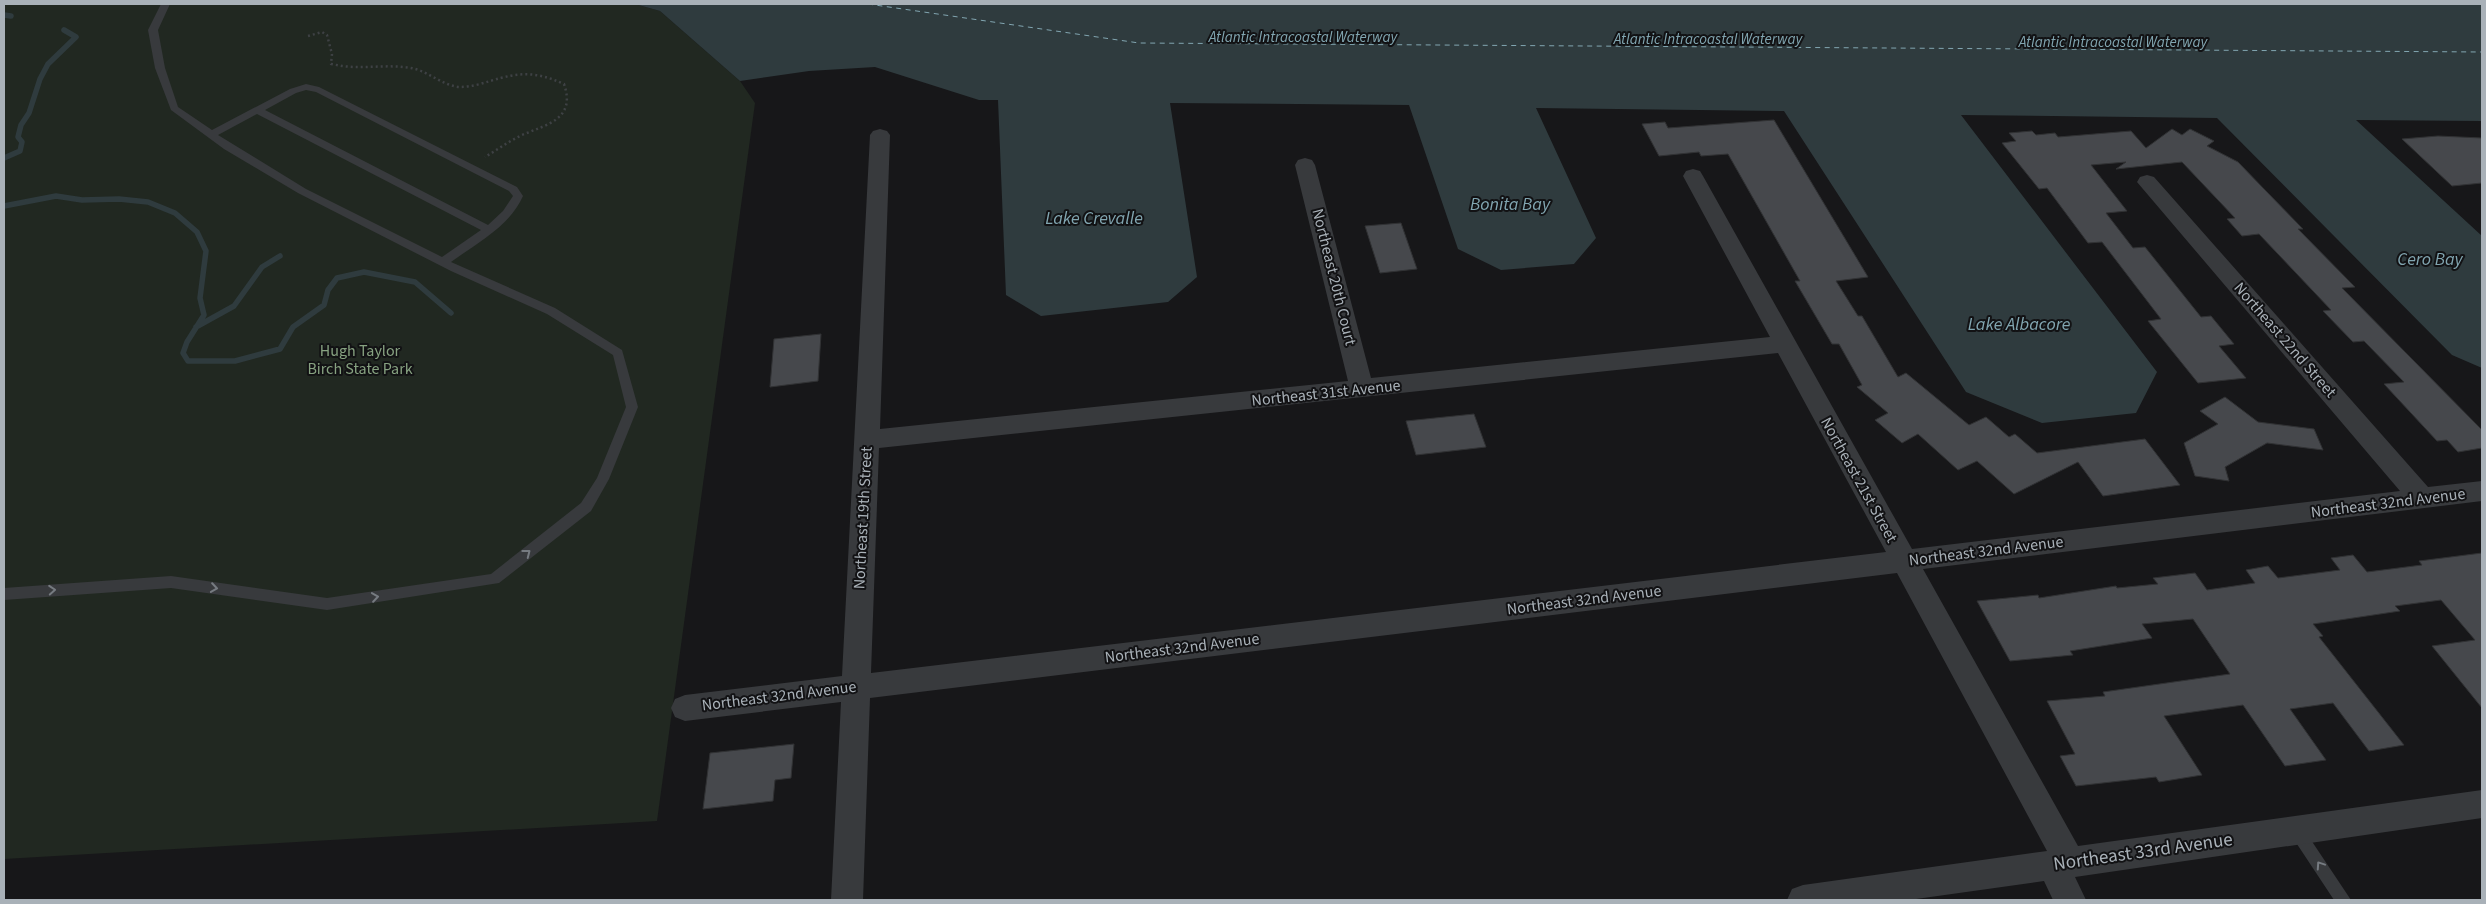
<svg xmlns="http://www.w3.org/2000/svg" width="2486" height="904" viewBox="0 0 2486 904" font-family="'Source Sans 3',sans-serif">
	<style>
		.green { fill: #212821 }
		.water { fill: #2f3b3e }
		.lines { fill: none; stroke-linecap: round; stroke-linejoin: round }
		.stream { stroke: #2f3b3e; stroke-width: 5.5 }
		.ferry { stroke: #82a6b1; stroke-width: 1; stroke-dasharray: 5 4.5; stroke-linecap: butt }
		.building { fill: #46484c; stroke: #313234 }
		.path { stroke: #3e4144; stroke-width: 2.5; stroke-dasharray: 2 3; stroke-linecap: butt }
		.lane { fill: #383a3d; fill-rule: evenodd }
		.street { fill: #383a3d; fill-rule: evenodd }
		.oneway { stroke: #767b81 }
		.labels { text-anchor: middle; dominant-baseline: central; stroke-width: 4; stroke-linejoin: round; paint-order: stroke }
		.far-water-label { font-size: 15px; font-style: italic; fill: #82a6b1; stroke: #121214 }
		.street-label { font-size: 16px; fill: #a9b1b8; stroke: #121214 }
		.park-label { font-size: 16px; fill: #87a281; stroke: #121214 }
		.water-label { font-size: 18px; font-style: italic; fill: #82a6b1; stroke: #121214 }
		.near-street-label { font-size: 19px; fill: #a9b1b8; stroke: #121214 }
	</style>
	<rect width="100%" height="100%" fill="#171719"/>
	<!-- green -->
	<path class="green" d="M 4,4 L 635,4 L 660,11 L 740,81 L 755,103 L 657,821 L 4,859 Z"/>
	<!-- water -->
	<path class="water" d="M 635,4 L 2482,4 L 2482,121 L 2356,120 L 2482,236 L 2482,368 L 2452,355 L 2217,118 L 1961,115 L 2157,372 L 2136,413 L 2042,423 L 1966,392 L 1784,111 L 1536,108 L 1596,238 L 1574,264 L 1501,270 L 1458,249 L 1409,105 L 1170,103 L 1197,277 L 1168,302 L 1041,316 L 1006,295 L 998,100 L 979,100 L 875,67 L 809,71 L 740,81 L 660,11 Z"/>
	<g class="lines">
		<!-- stream -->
		<path class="stream" d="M 4,15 L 11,16
			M 4,158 L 20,151 L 22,142 L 18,137 L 21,125 L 29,113 L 40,79 L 48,64 L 76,37 L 64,30
			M 4,206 L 56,196 L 82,200 L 119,199 L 148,202 L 175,213 L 197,232 L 206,251 L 200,298 L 204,315 L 187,342 L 183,353 L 188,361 L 235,361 L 280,349 L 293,327 L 324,305 L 328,290 L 337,278 L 364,272 L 415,282 L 451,313
			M 196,327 L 234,306 L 262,267 L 280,256"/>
		<!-- ferry -->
		<path class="ferry" d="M 868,4 L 1139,43 L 2482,52"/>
	</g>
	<!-- building -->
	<path class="building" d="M 1774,120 L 1868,277 L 1836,281 L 1858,316 L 1862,316 L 1898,377 L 1906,373 L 1969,425 L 1986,417 L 2009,437 L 2015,434 L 2037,453 L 2145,439 L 2180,485 L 2103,496 L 2078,462 L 2014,494 L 1977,461 L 1958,470 L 1918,434 L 1902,443 L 1875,420 L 1888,413 L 1857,387 L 1862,385 L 1839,344 L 1832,344 L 1795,281 L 1800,281 L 1728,154 L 1701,156 L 1699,152 L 1659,156 L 1642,124 L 1665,122 L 1668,128 Z
		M 2172,129 L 2182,135 L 2190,129 L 2214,141 L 2207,146 L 2238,162 L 2266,191 L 2303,229 L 2298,229 L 2355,287 L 2342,288 L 2482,430 L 2482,448 L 2458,452 L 2447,440 L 2437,441 L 2384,384 L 2404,382 L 2364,341 L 2353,342 L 2323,311 L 2331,310 L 2259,234 L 2242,236 L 2227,219 L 2235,218 L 2182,162 L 2116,169 L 2126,162 L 2091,165 L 2127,211 L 2106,213 L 2133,248 L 2145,247 L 2201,317 L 2211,316 L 2234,344 L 2219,346 L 2246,378 L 2198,383 L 2148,321 L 2161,319 L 2102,242 L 2088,243 L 2047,188 L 2039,189 L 2002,143 L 2016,141 L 2009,133 L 2032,131 L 2036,135 L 2055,133 L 2058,137 L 2131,131 L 2146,148 Z
		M 2438,136 L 2482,138 L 2482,183 L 2452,186 L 2402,139 Z
		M 1401,223 L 1417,269 L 1380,273 L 1365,226 Z
		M 821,334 L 818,381 L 770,387 L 774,339 Z
		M 2225,397 L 2258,422 L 2314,429 L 2323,450 L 2267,443 L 2225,467 L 2229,481 L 2195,476 L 2184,443 L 2218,424 L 2200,411 Z
		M 1474,414 L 1486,447 L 1416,455 L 1406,421 Z
		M 2482,553 L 2482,708 L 2432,646 L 2475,640 L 2441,600 L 2395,606 L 2400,611 L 2313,624 L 2323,636 L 2319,637 L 2404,745 L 2369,751 L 2333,703 L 2290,709 L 2326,760 L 2285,766 L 2243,705 L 2164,716 L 2202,775 L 2159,782 L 2156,777 L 2076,786 L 2060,756 L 2075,754 L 2047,701 L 2105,696 L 2103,692 L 2230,674 L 2193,619 L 2142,624 L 2152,638 L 2070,651 L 2073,655 L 2010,661 L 1977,601 L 2038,595 L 2039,598 L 2116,586 L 2117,588 L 2158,584 L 2153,578 L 2195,573 L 2207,590 L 2255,583 L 2246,570 L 2268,566 L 2278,578 L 2340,570 L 2331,558 L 2353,555 L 2367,572 L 2422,565 L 2419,561 Z
		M 794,744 L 791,778 L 775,780 L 773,801 L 703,809 L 710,753 Z"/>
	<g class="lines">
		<!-- path -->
		<path class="path" d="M 308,36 L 322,32 L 327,35 L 332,54 L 331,64 L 342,66 C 365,69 388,64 411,68 C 428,71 443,86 460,87 C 470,87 481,84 490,81 C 520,72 535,71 564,84 C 576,119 548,124 522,135 C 509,141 497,150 485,157"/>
		<!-- lane -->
		<path class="lane" d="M 161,4 L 170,4 L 158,30 L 165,68 L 178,107 L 212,130 L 290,89 L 306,84 L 319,87 L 517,187 L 523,196 C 510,226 477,243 451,262 L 555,308 L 622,350 L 638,407 L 609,479 L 591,511 L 499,583 L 327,610 L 171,588 L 4,600 L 4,588 L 171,576 L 327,598 L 491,574 L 581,503 L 597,478 L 626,407 L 613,355 L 547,314 L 451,271 L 298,193 L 224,149 L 171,110 L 155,68 L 148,30 ZM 306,90 L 316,92 L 509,191 L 513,196 L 503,211 L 488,225 L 265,110 L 296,93 ZM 257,114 L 481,230 L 442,257 L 306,189 L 218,135 Z
			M 2296,823 L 2301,825 L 2351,900 L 2334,900 L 2291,835 L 2288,830 L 2291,825 Z"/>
		<!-- street -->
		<path class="street" d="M 880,129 L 887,131 L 890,135 L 880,429 L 1348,381 L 1295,165 L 1298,160 L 1305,158 L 1312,160 L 1315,165 L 1371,378 L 1770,337 L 1683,176 L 1686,171 L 1693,169 L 1700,171 L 1703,176 L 1912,549 L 2400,491 L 2137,182 L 2140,177 L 2147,175 L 2154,177 L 2428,487 L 2482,481 L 2482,501 L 1923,569 L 2078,846 L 2482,790 L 2482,818 L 2075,877 L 2086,900 L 2053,900 L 2044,881 L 1909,900 L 1787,900 L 1792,889 L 1803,885 L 2047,851 L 1897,573 L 870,698 L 863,900 L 831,900 L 841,702 L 685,721 L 675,717 L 671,708 L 675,699 L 685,695 L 842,676 L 870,135 L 873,131 ZM 1778,353 L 1886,552 L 871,673 L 879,448 Z"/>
	</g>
	<!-- one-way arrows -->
	<defs><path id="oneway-chevron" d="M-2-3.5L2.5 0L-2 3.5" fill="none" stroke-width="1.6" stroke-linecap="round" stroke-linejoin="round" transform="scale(1.25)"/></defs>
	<g class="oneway">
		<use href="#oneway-chevron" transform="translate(527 553) rotate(-38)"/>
		<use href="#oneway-chevron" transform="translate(214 588) rotate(8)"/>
		<use href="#oneway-chevron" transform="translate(52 590) rotate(-4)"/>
		<use href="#oneway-chevron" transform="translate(375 597) rotate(-8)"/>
		<use href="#oneway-chevron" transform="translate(2320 865) rotate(-124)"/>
	</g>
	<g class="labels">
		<!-- far-water labels -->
		<g class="far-water-label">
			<text x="1303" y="37">Atlantic Intracoastal Waterway</text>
			<text x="1708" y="39">Atlantic Intracoastal Waterway</text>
			<text x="2113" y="42">Atlantic Intracoastal Waterway</text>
		</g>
		<!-- street labels -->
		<g class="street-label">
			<text transform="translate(1334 277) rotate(76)">Northeast 20th Court</text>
			<text transform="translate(2285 340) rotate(49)">Northeast 22nd Street</text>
			<text transform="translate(1326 393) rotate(-6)">Northeast 31st Avenue</text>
			<text transform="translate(1859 480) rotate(61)">Northeast 21st Street</text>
			<text transform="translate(2388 503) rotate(-7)">Northeast 32nd Avenue</text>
			<text transform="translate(863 518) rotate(-87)">Northeast 19th Street</text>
			<text transform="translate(1986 551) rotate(-7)">Northeast 32nd Avenue</text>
			<text transform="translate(1584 600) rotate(-7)">Northeast 32nd Avenue</text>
			<text transform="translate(1182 648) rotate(-7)">Northeast 32nd Avenue</text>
			<text transform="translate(779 696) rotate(-7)">Northeast 32nd Avenue</text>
		</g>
		<!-- park labels -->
		<g class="park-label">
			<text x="360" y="351">Hugh Taylor<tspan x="360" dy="18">Birch State Park</tspan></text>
		</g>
		<!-- water labels -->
		<g class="water-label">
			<text x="1510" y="204">Bonita Bay</text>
			<text x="1094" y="218">Lake Crevalle</text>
			<text x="2430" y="259">Cero Bay</text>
			<text x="2019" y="324">Lake Albacore</text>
		</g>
		<!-- near-street labels -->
		<g class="near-street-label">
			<text transform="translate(2143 852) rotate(-8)">Northeast 33rd Avenue</text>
		</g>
	</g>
	<!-- border -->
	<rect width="2486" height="904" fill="none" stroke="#a9b1b8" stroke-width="10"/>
</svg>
